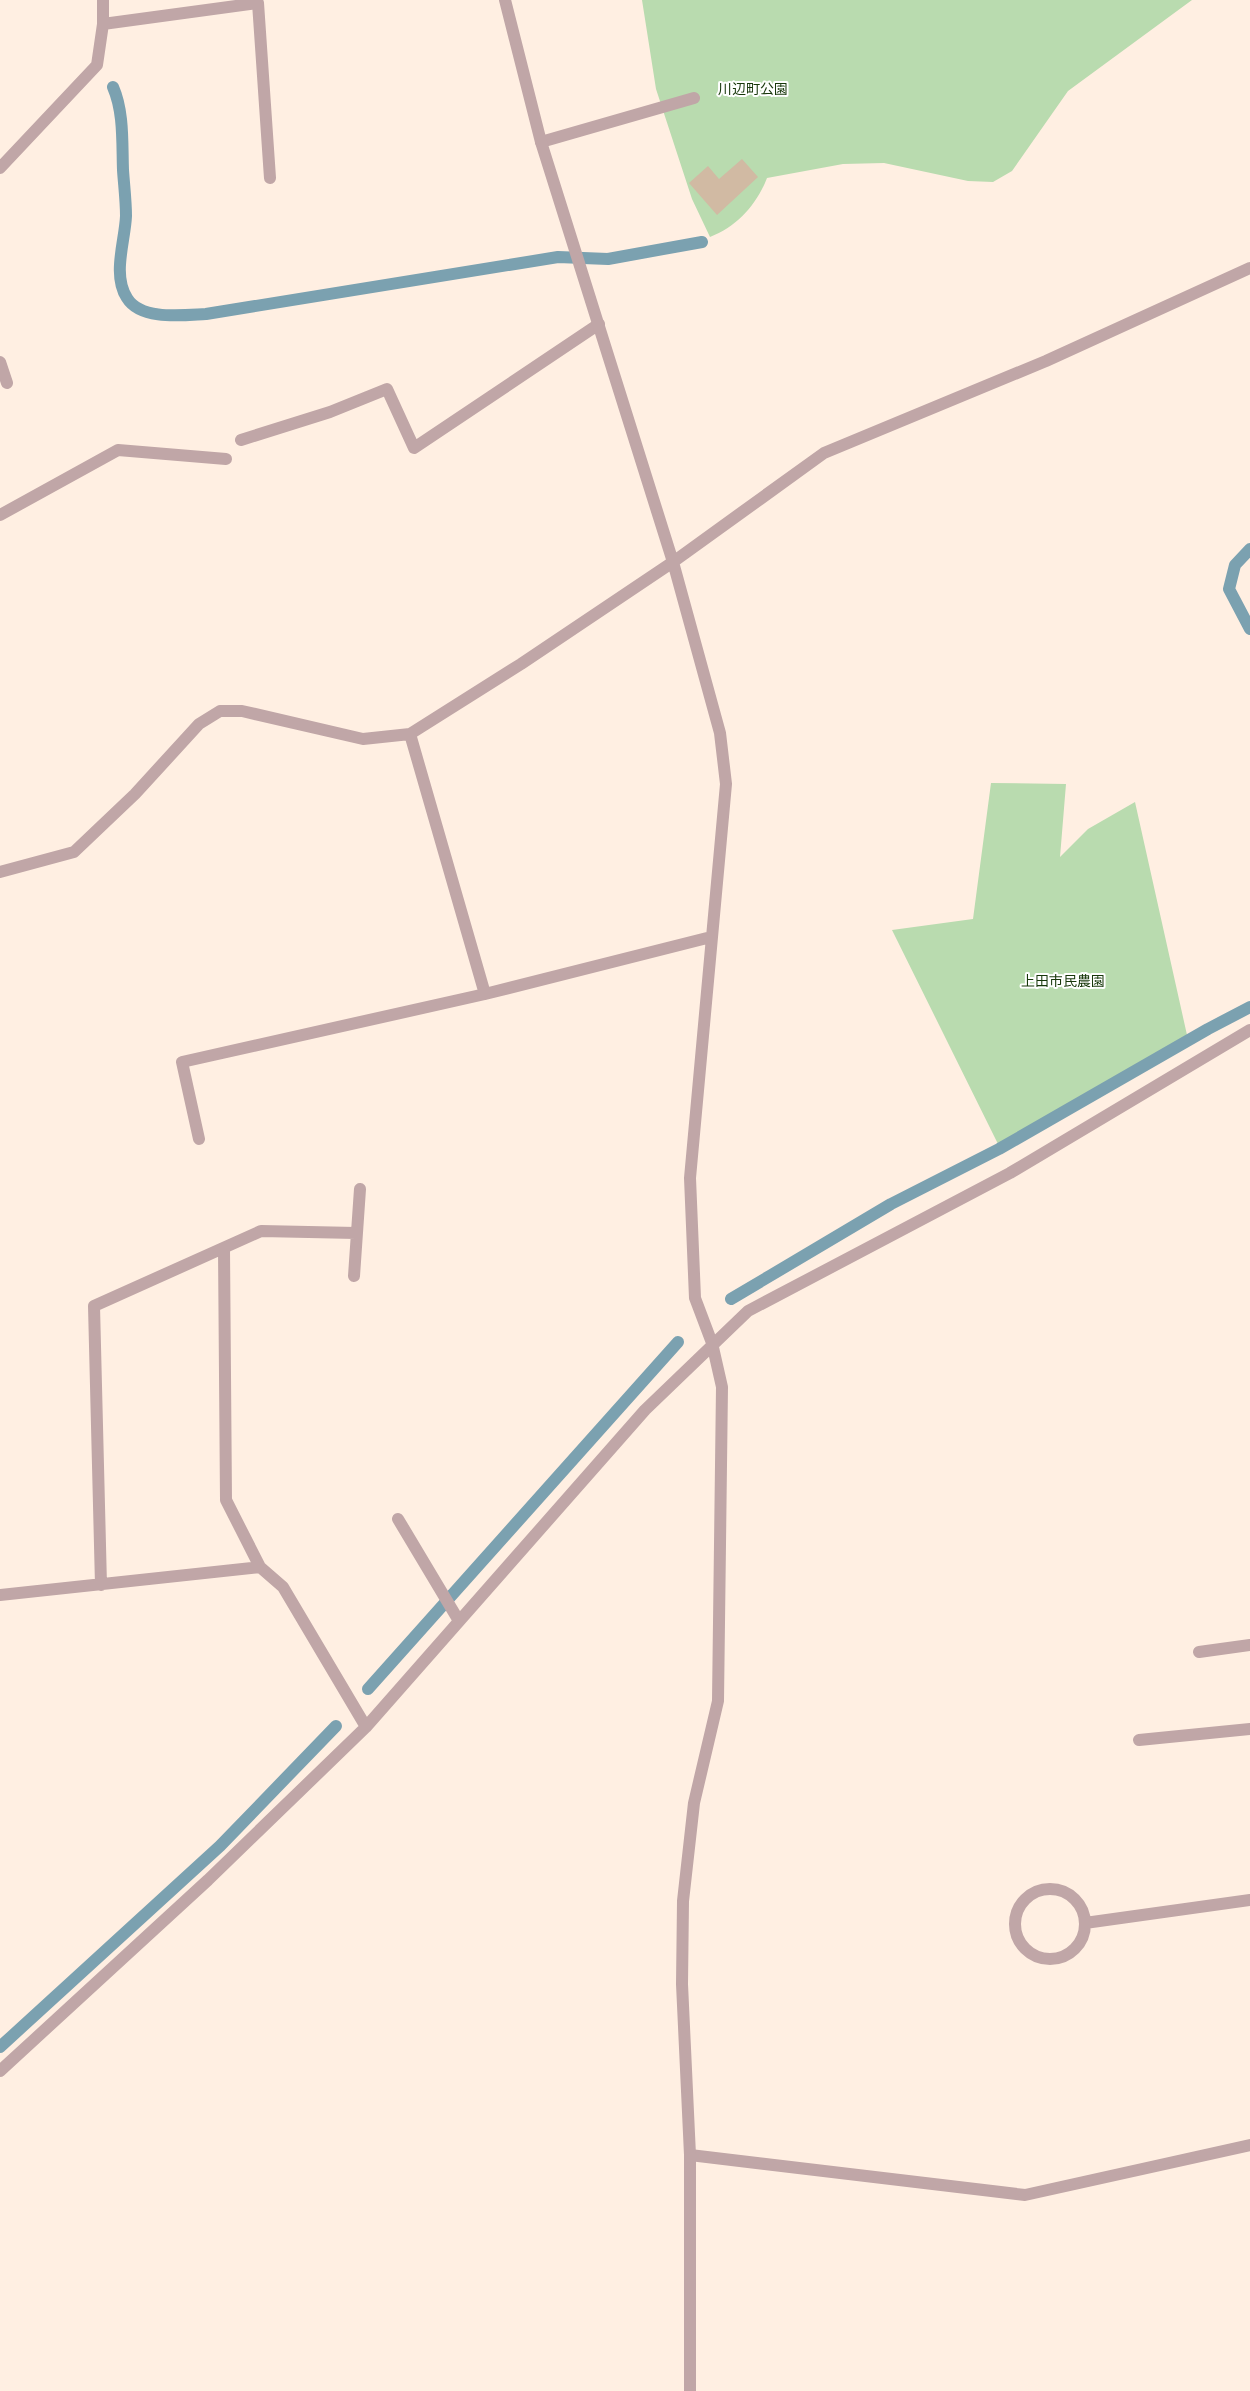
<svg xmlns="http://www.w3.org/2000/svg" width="1250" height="2391" viewBox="0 0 1250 2391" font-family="'Nunito Sans','Noto Sans JP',sans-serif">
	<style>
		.green { fill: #b9dbaf }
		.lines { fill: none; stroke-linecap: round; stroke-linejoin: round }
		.stream { stroke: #7ba1b0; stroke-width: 12 }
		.building { fill: #d1baa3 }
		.service { stroke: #c0a6a7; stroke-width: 12 }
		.minor { stroke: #c0a6a7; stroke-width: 12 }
		.labels { text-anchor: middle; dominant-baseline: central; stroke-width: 4; stroke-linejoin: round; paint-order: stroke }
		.park-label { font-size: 14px; fill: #17370a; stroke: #fff }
	</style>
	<rect width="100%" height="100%" fill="#ffefe2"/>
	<!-- green -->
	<path class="green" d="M 642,0 L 1192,0 L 1068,91 L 1012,171 L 993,182 L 968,181 L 884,163 L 843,164 L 767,178 C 757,204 737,227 710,237 L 692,199 L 656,89 Z
		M 991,783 L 1066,784 L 1060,857 L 1088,829 L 1135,802 L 1187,1035 L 998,1144 L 892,930 L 973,919 Z"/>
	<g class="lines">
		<!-- stream -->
		<path class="stream" d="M 113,87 C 124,112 122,143 123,170 C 124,185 126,201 126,216 C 125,241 112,275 127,298 C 141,321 184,315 206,314 L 558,257 L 608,259 L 702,242
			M 1250,549 L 1235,565 L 1229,589 L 1250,629
			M 731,1299 L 891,1204 L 999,1149 L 1208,1029 L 1250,1007
			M 368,1689 L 678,1342
			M 0,2047 L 220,1846 L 336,1726"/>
	</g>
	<!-- building -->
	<path class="building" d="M 742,159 L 758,177 L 717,215 L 689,183 L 708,166 L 719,179 Z"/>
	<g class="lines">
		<!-- service -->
		<path class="service" d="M 541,142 L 694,98
			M 241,440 L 330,412 L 387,389 L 414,448 L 599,324
			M 690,2155 L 1025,2195 L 1250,2145"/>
		<!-- minor -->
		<path class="minor" d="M 505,0 L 541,142 L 673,562 L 720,733 L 726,784 L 690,1178 L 695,1298 L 712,1343 L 722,1387 L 718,1701 L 694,1803 L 683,1901 L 682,1984 L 690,2155 L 690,2391
			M 103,24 L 258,3 L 270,178
			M 0,168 L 97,65 L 103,24 L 103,0
			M 0,362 L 7,383
			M 0,515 L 118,450 L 226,459
			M 410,734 L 485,994
			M 0,872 L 74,852 L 135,794 L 199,724 L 220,711 L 242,711 L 363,739 L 410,734 L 521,664 L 673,562 L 824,453 L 1046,361 L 1250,268
			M 199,1139 L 182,1062 L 485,994 L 711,937
			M 224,1249 L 226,1500 L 260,1567 L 283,1587 L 366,1727
			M 354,1276 L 360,1189
			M 398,1519 L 459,1621
			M 101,1585 L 94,1306 L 261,1231 L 356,1233
			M 0,1595 L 260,1567
			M 1199,1652 L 1250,1645
			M 1139,1740 L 1250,1729
			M1015 1924a35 35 0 1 1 70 0a35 35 0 1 1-70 0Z
			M 1085,1923 L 1250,1900
			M 0,2071 L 208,1880 L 366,1727 L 645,1410 L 748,1311 L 1010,1173 L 1250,1030"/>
	</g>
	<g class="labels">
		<!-- park labels -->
		<g class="park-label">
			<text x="753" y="89">川辺町公園</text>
			<text x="1063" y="981">上田市民農園</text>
		</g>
	</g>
</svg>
